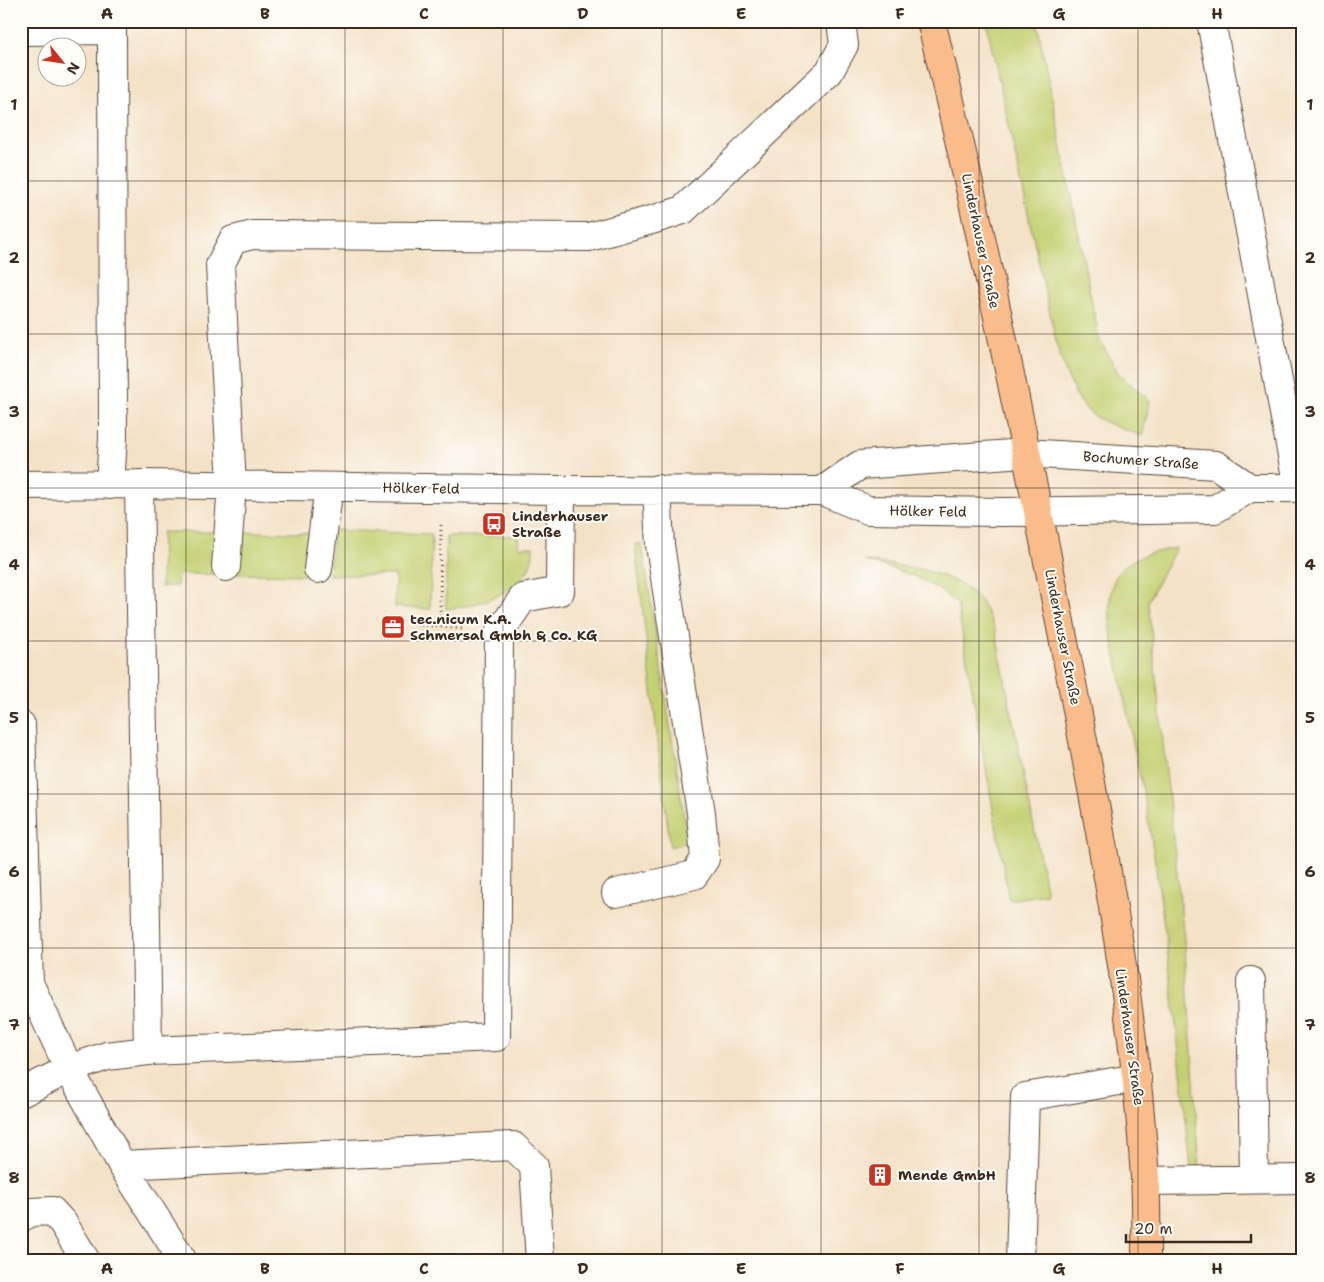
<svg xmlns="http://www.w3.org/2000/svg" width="1324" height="1282" viewBox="0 0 1324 1282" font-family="'Shantell Sans',sans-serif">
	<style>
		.green { fill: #c4d173; stroke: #807e48 }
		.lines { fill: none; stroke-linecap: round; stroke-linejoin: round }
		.minor-casing { stroke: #574637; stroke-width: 30 }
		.major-casing { stroke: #574637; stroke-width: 30 }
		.path { stroke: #574637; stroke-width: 3; stroke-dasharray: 1 4; stroke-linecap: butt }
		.minor { stroke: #fff; stroke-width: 28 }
		.major { stroke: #fabc8b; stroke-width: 28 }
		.grid { fill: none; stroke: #3b2a1e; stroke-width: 1; stroke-opacity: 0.55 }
		.labels { text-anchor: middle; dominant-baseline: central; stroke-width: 4; stroke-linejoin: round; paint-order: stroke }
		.street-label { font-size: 14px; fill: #3b2a1e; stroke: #fdfcf7 }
		.poi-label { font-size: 14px; font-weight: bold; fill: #3b2a1e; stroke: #fdfcf7; text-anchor: start }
		.neatline { fill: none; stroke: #3b2a1e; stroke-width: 2 }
		.grid-label { font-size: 16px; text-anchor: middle; font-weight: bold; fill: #3b2a1e }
	</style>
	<rect width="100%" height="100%" fill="#fdfcf7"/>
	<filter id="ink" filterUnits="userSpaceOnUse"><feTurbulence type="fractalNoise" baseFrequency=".02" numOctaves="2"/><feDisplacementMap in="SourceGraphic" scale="10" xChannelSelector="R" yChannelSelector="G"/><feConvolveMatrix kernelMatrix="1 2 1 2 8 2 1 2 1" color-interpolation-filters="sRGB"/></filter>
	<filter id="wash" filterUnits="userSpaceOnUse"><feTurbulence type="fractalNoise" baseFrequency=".0096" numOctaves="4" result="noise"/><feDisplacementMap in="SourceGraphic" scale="20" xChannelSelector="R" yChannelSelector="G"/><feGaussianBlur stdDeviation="1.12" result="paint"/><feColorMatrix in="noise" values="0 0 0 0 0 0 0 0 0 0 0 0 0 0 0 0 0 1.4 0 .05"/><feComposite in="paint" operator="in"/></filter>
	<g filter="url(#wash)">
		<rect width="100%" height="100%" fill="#f4e2c7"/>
		<!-- green -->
		<path class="green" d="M 986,21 L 1037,21 L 1099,339 L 1119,374 L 1150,401 L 1142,436 C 1128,431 1100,422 1089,412 C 1072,394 1064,369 1057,346 Z
			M 333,530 L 432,534 L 430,609 L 395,607 L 395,575 L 329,575 Z
			M 162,532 L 215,532 L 213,574 L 178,574 L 177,586 L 161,587 Z
			M 237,532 L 309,533 L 307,575 L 236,574 Z
			M 446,536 L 518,536 L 519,547 L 533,547 C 536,589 480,606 446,609 Z
			M 635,544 L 642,544 L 688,842 L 670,847 Z
			M 1176,548 L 1148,601 L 1185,949 L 1200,1171 L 1191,1171 C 1179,1050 1167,927 1146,807 C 1138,765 1129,723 1121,681 C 1115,651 1105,616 1112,587 C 1119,558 1150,553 1176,548 Z
			M 864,561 C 902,566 950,569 978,598 C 985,606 990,619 995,629 L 1047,894 L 1009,900 L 957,604 C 928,578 902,571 864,561 Z"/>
	</g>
	<g filter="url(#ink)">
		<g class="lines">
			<defs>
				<path id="minor" d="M 1211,21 L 1298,488
					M 21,31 L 112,30 L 113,438 L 110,485
					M 139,484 L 148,1051 L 496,1037 L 499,633 L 523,598 L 560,591 L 561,490
					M 21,485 L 139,484 L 561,490 L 822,491 L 868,510 L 1001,512 L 1215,509 L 1250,488 L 1303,488
					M 822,491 L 860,465 L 1025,453 L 1216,465 L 1250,488
					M 226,567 L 232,485 L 220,265 L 233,240 L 253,235 L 589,237 L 655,219 L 683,210 L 829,72 L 844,45 L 841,21
					M 318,569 L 329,487
					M 21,725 L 29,983 L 69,1069 L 107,1056 L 148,1051
					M 616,893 L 694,875 L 705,859 L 701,813 L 660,545 L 657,489
					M 1251,981 L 1254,1179
					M 21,1093 L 69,1069 L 122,1165 L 183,1261
					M 122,1165 L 513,1146 L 534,1166 L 540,1261
					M 1146,1181 L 1303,1179
					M 21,1218 L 31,1212 L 52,1211 L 63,1223 L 86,1261
					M 1020,1261 L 1025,1097 L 1137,1078"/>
				<path id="major" d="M 931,21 C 982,230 1025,442 1066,653 C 1100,826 1134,1002 1145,1178 C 1147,1206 1146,1233 1146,1261"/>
			</defs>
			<!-- minor casing -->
			<use href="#minor" class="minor-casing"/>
			<!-- major casing -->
			<use href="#major" class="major-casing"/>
			<!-- path -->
			<path class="path" d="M 411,624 L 464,629
				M 440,626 L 441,525"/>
			<!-- minor -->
			<use href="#minor" class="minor"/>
			<!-- major -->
			<use href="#major" class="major"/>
		</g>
	</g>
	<!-- grid -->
	<path class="grid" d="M 186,21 L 186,1261M 345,21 L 345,1261M 503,21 L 503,1261M 662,21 L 662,1261M 821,21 L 821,1261M 979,21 L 979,1261M 1138,21 L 1138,1261M 21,181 L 1303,181M 21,334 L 1303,334M 21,488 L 1303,488M 21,641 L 1303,641M 21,794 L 1303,794M 21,948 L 1303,948M 21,1101 L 1303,1101"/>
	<!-- icons -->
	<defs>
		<symbol id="bus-square" viewBox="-11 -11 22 22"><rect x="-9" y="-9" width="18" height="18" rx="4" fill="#c8321e" stroke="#fdfcf7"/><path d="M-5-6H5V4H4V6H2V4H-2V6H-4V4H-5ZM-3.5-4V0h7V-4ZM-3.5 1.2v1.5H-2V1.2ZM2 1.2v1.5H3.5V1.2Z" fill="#fff"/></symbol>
		<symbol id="office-square" viewBox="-11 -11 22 22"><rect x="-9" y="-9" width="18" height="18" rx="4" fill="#c8321e" stroke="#fdfcf7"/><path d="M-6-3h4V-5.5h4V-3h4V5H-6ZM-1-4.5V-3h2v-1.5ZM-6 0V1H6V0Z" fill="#fff"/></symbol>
		<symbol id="building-square" viewBox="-11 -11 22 22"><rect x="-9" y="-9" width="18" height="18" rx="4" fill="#c8321e" stroke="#fdfcf7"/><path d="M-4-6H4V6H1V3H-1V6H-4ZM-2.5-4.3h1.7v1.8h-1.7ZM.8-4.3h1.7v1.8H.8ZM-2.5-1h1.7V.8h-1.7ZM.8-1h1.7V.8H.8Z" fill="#fff"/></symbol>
	</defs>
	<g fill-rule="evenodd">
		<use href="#bus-square" x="480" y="510" width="28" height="28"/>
		<use href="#office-square" x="379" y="613" width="28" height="28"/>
		<use href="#building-square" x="866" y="1161" width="28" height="28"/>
	</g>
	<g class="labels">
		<!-- street labels -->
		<g class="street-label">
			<text transform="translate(981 241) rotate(78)">Linderhauser Straße</text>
			<text transform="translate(1141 460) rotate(4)">Bochumer Straße</text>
			<text transform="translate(421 488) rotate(1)">Hölker Feld</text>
			<text transform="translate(928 511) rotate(1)">Hölker Feld</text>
			<text transform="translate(1063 637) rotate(79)">Linderhauser Straße</text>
			<text transform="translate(1130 1037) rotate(82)">Linderhauser Straße</text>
		</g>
		<!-- poi labels -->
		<g class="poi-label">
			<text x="512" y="516">Linderhauser<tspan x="512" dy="16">Straße</tspan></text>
			<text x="410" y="619">tec.nicum K.A.<tspan x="410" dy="16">Schmersal Gmbh &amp; Co. KG</tspan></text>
			<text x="898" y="1175">Mende GmbH</text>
		</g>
	</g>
	<!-- margin -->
	<rect width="1324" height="1282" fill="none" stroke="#fdfcf7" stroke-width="55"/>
	<!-- north arrow -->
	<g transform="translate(62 62) rotate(120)"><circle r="24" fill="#fdfcf7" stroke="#afa8a0"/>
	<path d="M0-4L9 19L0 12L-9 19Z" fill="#c8321e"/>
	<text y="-8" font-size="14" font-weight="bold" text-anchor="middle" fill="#3b2a1e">N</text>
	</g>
	<!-- scale -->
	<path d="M1126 1234v8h125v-8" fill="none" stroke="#3b2a1e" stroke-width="2.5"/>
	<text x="1134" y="1234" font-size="15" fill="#3b2a1e" stroke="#fdfcf7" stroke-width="4" paint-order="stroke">20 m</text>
	<rect x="28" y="28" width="1268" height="1226" class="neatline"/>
	<g class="grid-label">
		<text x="107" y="19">A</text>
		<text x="265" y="19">B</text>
		<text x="424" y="19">C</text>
		<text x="583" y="19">D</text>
		<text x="741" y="19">E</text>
		<text x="900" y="19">F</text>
		<text x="1059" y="19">G</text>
		<text x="1217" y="19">H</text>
		<text x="14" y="110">1</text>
		<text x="1310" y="110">1</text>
		<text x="14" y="263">2</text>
		<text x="1310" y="263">2</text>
		<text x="14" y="417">3</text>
		<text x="1310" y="417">3</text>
		<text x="14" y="570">4</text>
		<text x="1310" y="570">4</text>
		<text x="14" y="723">5</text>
		<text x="1310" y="723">5</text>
		<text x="14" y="877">6</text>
		<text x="1310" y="877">6</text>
		<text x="14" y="1030">7</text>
		<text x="1310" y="1030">7</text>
		<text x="14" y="1183">8</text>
		<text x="1310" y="1183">8</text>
		<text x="107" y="1274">A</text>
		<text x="265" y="1274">B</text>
		<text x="424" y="1274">C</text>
		<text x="583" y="1274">D</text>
		<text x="741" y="1274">E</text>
		<text x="900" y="1274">F</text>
		<text x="1059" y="1274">G</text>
		<text x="1217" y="1274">H</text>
	</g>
</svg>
